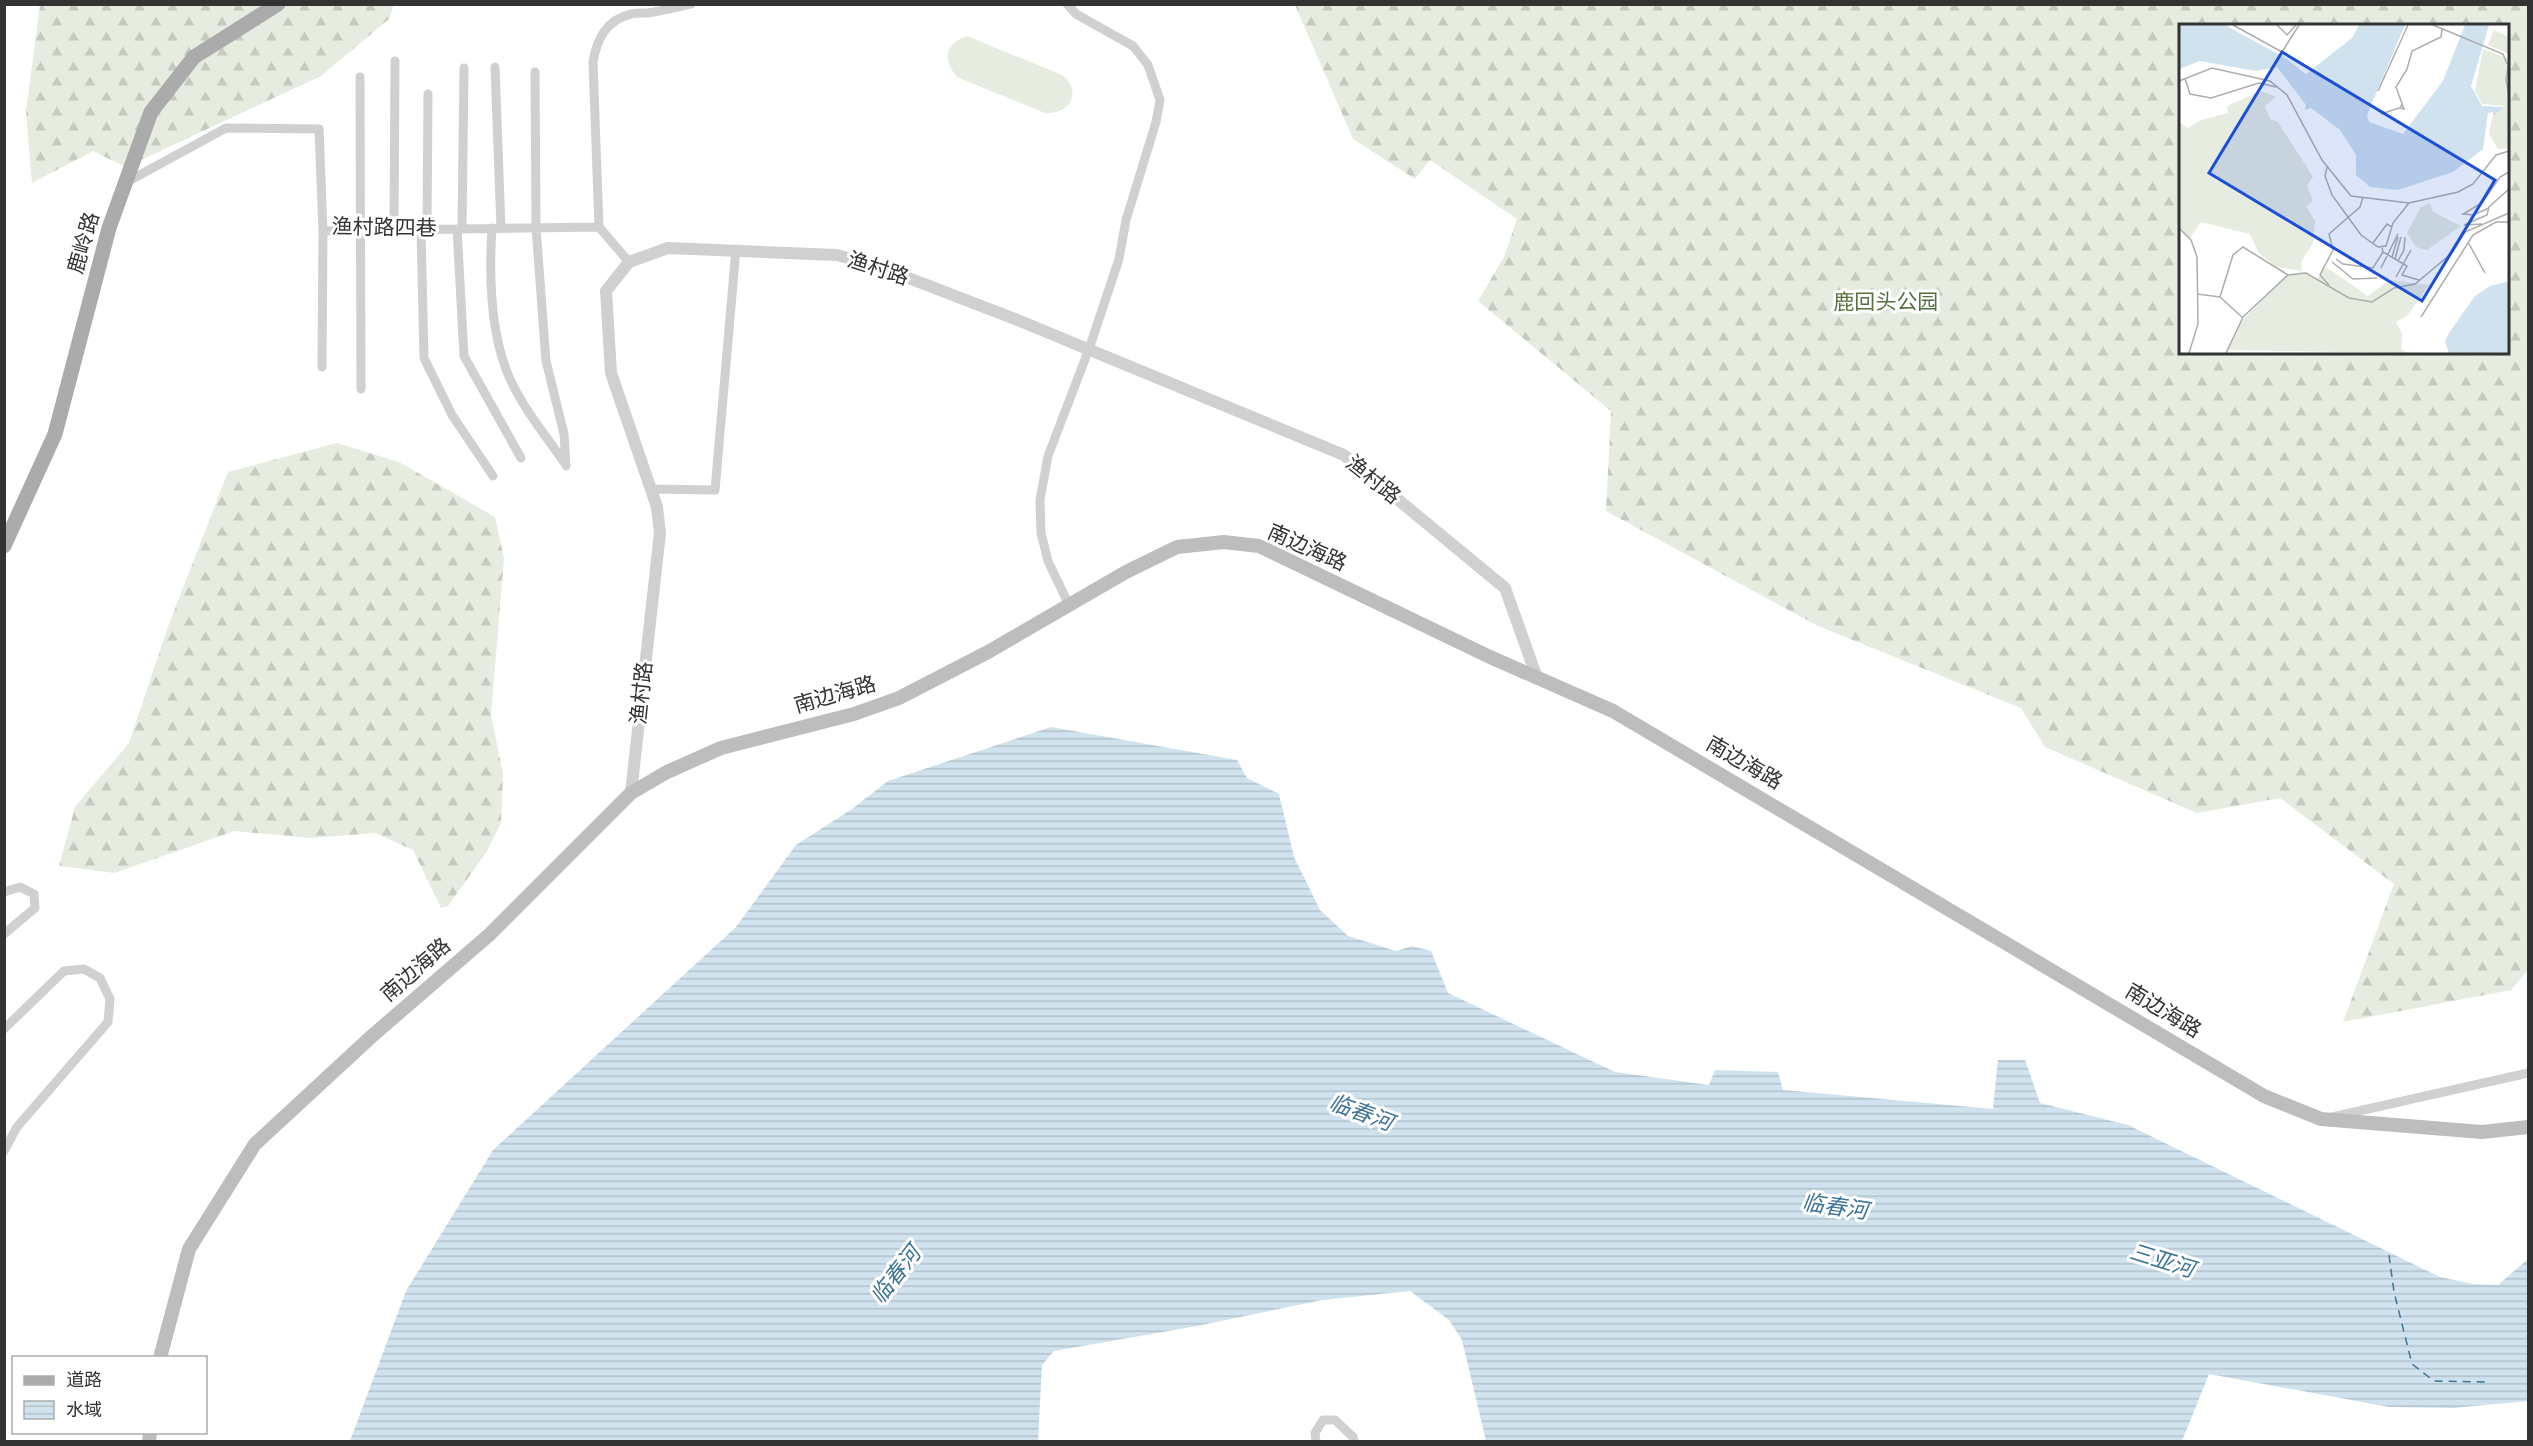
<svg xmlns="http://www.w3.org/2000/svg" width="2533" height="1446" viewBox="0 0 2533 1446" font-family="'Alegreya Sans','Noto Sans SC',sans-serif">
	<style>
		.forest { fill: url(#forest-firs); fill-rule: evenodd }
		.pitch { fill: #e6ecdf }
		.water { fill: url(#water-rules) }
		.lines { fill: none; stroke-linecap: round; stroke-linejoin: round }
		.ferry { stroke: #3f7597; stroke-width: 1.5; stroke-dasharray: 8 6; stroke-linecap: butt }
		.minor { stroke: #d0d0d0; stroke-width: 9 }
		.tertiary { stroke: #d0d0d0; stroke-width: 12 }
		.secondary { stroke: #bdbdbd; stroke-width: 14 }
		.primary { stroke: #ababab; stroke-width: 15 }
		.labels { text-anchor: middle; dominant-baseline: central; stroke-width: 6; stroke-linejoin: round; paint-order: stroke }
		.street-label { font-size: 21px; fill: #333; stroke: #fff }
		.park-label { font-size: 21px; fill: #56703f; stroke: #fff }
		.water-label { font-size: 22px; font-style: italic; fill: #3f7597; stroke: #fff }
		.inset-river { fill: none; stroke: #cfe2ee; stroke-width: 3 }
		.inset-road { fill: none; stroke: #adadad; stroke-width: 1.5 }
		.view { fill: #1d4ed8; fill-opacity: 0.15; stroke: #1d4ed8; stroke-width: 3 }
		.inset-edge { fill: none; stroke: #333; stroke-width: 3 }
	</style>
	<defs>
		<pattern id="forest-firs" width="22" height="20" patternUnits="userSpaceOnUse" patternTransform="scale(1.5)"><rect width="22" height="20" fill="#e6ecdf"/><path d="M5 1l3.5 6h-7zM16 11l3.5 6h-7z" fill="#c6cbc0"/></pattern>
		<pattern id="water-rules" width="6" height="5" patternUnits="userSpaceOnUse" patternTransform="scale(1.5)"><rect width="6" height="5" fill="#cfe2ee"/><path d="M0 2.5h6" fill="none" stroke="#b2c2cd"/></pattern>
	</defs>
	<rect width="100%" height="100%" fill="#fff"/>
	<!-- forest -->
	<path class="forest" d="M 40,5 L 394,5 L 389,19 L 321,76 L 126,167 L 93,151 L 32,183 L 26,111 Z
		M 1295,5 L 2528,5 L 2528,970 L 2511,990 L 2343,1022 L 2394,884 L 2280,798 L 2197,813 L 2045,747 L 2021,708 L 1818,626 L 1606,511 L 1611,411 L 1478,301 L 1504,257 L 1517,219 L 1430,160 L 1415,179 L 1353,139 ZM 2180,26 L 2508,26 L 2508,352 L 2180,352 Z
		M 337,443 L 399,462 L 495,517 L 504,558 L 491,715 L 503,774 L 501,823 L 487,851 L 448,906 L 441,908 L 413,850 L 375,833 L 310,838 L 234,831 L 115,873 L 59,866 L 75,807 L 129,743 L 169,624 L 228,472 Z"/>
	<!-- pitch -->
	<path class="pitch" d="M 967,36 L 1062,75 C 1083,92 1070,114 1045,113 L 957,77 C 942,59 945,44 967,36 Z"/>
	<!-- water -->
	<path class="water" d="M 1051,727 L 1237,760 L 1247,778 L 1279,794 L 1294,857 L 1320,910 L 1348,936 L 1396,951 L 1412,946 L 1431,951 L 1448,993 L 1615,1072 L 1709,1085 L 1715,1070 L 1778,1072 L 1783,1090 L 1993,1109 L 1998,1060 L 2025,1060 L 2040,1103 L 2128,1125 L 2440,1277 L 2473,1284 L 2498,1285 L 2528,1259 L 2528,1401 L 2453,1408 L 2389,1407 L 2209,1374 L 2182,1441 L 1486,1441 L 1462,1340 L 1449,1320 L 1410,1291 L 1322,1300 L 1197,1326 L 1054,1351 L 1042,1365 L 1038,1441 L 350,1441 L 406,1291 L 493,1150 L 736,927 L 796,845 L 852,809 L 888,781 Z"/>
	<g class="lines">
		<!-- ferry -->
		<path class="ferry" d="M 2389,1255 L 2394,1292 L 2412,1364 L 2434,1381 L 2490,1382"/>
		<!-- minor -->
		<path class="minor" d="M 1067,4 L 1076,14 L 1133,46 L 1148,65 L 1160,100 L 1156,122 L 1126,220 L 1119,259 L 1089,349 L 1048,456 L 1040,500 L 1041,533 L 1048,561 L 1069,605
			M 495,67 L 501,228
			M 535,72 L 536,228 L 546,361 L 564,434 L 566,466
			M 360,77 L 361,389
			M 125,183 L 226,128 L 319,129 L 323,231 L 599,227 L 629,262
			M 599,227 L 593,62 C 597,39 606,20 631,14 C 638,12 647,14 654,12 C 667,10 679,7 691,4
			M 492,228 C 489,276 490,335 510,379 C 524,410 547,437 566,465
			M 457,229 L 464,356 L 521,458
			M 462,229 L 464,68
			M 394,230 L 395,61
			M 421,230 L 424,358 L 452,415 L 493,476
			M 427,230 L 428,94
			M 322,367 L 323,231
			M 651,489 L 715,490 L 736,249
			M 4,892 L 20,887 L 34,894 L 35,908 L 4,934
			M 4,1029 L 64,971 L 84,969 L 100,978 L 110,999 L 108,1022 L 17,1127 L 4,1151
			M 2332,1117 L 2528,1073
			M 1316,1442 L 1315,1433 L 1323,1420 L 1335,1420 L 1353,1437 L 1354,1442"/>
		<!-- tertiary -->
		<path class="tertiary" d="M 631,793 L 660,533 L 657,507 L 611,373 L 606,291 L 629,262 L 668,248 L 837,255 L 880,267 L 1020,321 L 1344,455 L 1505,588 L 1536,675"/>
		<!-- secondary -->
		<path class="secondary" d="M 160,1358 L 189,1249 L 255,1144 L 372,1036 L 489,935 L 631,793 L 667,772 L 721,748 L 854,714 L 899,698 L 988,652 L 1126,572 L 1177,547 L 1224,542 L 1259,546 L 1490,657 L 1613,711 L 2264,1096 L 2321,1119 L 2482,1132 L 2528,1127
			M 149,1442 L 150,1432"/>
		<!-- primary -->
		<path class="primary" d="M 4,546 L 55,434 L 109,228 L 151,112 L 194,57 L 278,4"/>
	</g>
	<g class="labels">
		<!-- street labels -->
		<g class="street-label">
			<text transform="translate(384 228) rotate(1)">渔村路四巷</text>
			<text transform="translate(84 243) rotate(-74)">鹿岭路</text>
			<text transform="translate(878 269) rotate(18)">渔村路</text>
			<text transform="translate(1373 480) rotate(39)">渔村路</text>
			<text transform="translate(1307 548) rotate(24)">南边海路</text>
			<text transform="translate(642 693) rotate(-84)">渔村路</text>
			<text transform="translate(835 695) rotate(-16)">南边海路</text>
			<text transform="translate(1744 763) rotate(30)">南边海路</text>
			<text transform="translate(416 970) rotate(-41)">南边海路</text>
			<text transform="translate(2163 1011) rotate(31)">南边海路</text>
		</g>
		<!-- park labels -->
		<g class="park-label">
			<text x="1886" y="302">鹿回头公园</text>
		</g>
		<!-- water labels -->
		<g class="water-label">
			<text transform="translate(1361 1113) rotate(20)">临春河</text>
			<text transform="translate(1835 1207) rotate(8)">临春河</text>
			<text transform="translate(2162 1261) rotate(17)">三亚河</text>
			<text transform="translate(896 1275) rotate(-52)">临春河</text>
		</g>
	</g>
	<!-- overview -->
	<g transform="translate(2179 24)">
		<rect width="330" height="330" fill="#fff"/>
		<path d="M 82,67 L 97,73 L 86,82 L 91,95 L 99,98 L 134,153 L 128,161 L 134,177 L 127,182 L 136,197 L 134,219 L 122,238 L 123,247 L 97,243 L 79,228 L 71,210 L 22,198 L 11,214 L 0,203 L 0,98 L 9,104 L 22,96 L 49,89 L 48,82 ZM 251,179 L 254,188 L 282,202 L 248,226 L 237,223 L 228,209 L 242,183 ZM 147,243 L 189,272 L 211,256 L 250,261 L 228,292 L 217,298 L 223,310 L 222,325 L 228,329 L 48,326 L 62,298 L 107,251 L 125,248 L 137,256 Z" fill="#e6ecdf"/>
		<path d="M 315,6 L 330,13 L 330,30 L 309,21 ZM 304,25 L 330,35 L 330,124 L 319,125 L 310,110 L 313,94 L 326,82 L 303,80 L 296,67 Z" fill="#e6ecdf"/>
		<path d="M 316,98 L 328,99 L 330,116 L 313,112 Z" fill="#e6ecdf"/>
		<path d="M 0,1 L 46,1 L 108,35 L 127,50 L 173,14 L 180,1 L 226,1 L 188,91 L 190,98 L 224,110 L 264,57 L 286,1 L 310,1 L 292,62 L 303,82 L 325,83 L 314,93 L 314,88 L 309,89 L 304,125 L 274,148 L 219,166 L 191,163 L 177,151 L 177,131 L 161,106 L 132,84 L 126,86 L 127,81 L 98,43 L 77,47 L 21,37 L 0,45 ZM 330,257 L 330,329 L 270,329 L 266,318 L 270,309 L 296,272 L 311,262 Z" fill="#cfe2ee"/>
		<path class="inset-river" d="M 103,35 L 109,41 L 105,51"/>
		<path class="inset-road" d="M 54,1 L 103,28M 98,1 L 108,11 L 117,1M 254,1 L 324,30 L 328,40M 103,28 L 120,1M 330,38 L 327,56 L 330,71M 6,55 L 11,70 L 32,74 L 80,59 L 97,63M 0,57 L 33,44 L 91,57 L 108,71 L 143,136 L 172,172 L 230,179 L 279,168 L 294,160 L 317,131 L 330,127M 199,67 L 229,1M 223,80 L 221,84 L 225,85 L 217,63 L 228,45 L 233,27 L 262,13 L 263,5M 206,88 L 202,90 L 220,84M 148,143 L 146,152 L 153,171 L 182,211 L 199,223 L 207,222 L 214,199 L 230,179M 310,184 L 294,191 L 284,190 L 303,179 L 321,153 L 330,148M 303,200 L 285,201 L 308,191 L 310,183 L 330,165M 0,204 L 12,216 L 18,233 L 19,300 L 10,329M 289,218 L 306,249M 194,219 L 208,200 L 213,203M 203,224 L 204,228 L 228,242 L 223,251 L 240,256M 213,233 L 219,213M 157,235 L 164,240 L 194,244 L 204,228M 216,235 L 222,213M 219,237 L 225,226 L 226,213M 153,238 L 174,255 L 198,254M 202,244 L 219,210M 217,253 L 232,226M 150,261 L 141,251 L 154,226 L 150,210 L 181,183 L 184,173M 18,270 L 41,273 L 54,231 L 64,223 L 109,251M 41,273 L 64,294M 242,293 L 294,211 L 317,198 L 330,198M 47,329 L 64,293 L 109,251 L 127,249 L 170,274 L 193,278 L 215,264 L 236,260 L 273,229 L 286,208 L 330,189"/>
		<path class="view" d="M 103,28 L 316,156 L 243,277 L 30,149 Z"/>
		<rect width="330" height="330" class="inset-edge"/>
	</g>
	<!-- border -->
	<rect width="2533" height="1446" fill="none" stroke="#333333" stroke-width="12"/>
	<!-- legend -->
	<rect x="12" y="1356" width="195" height="78" fill="#ffffff" stroke="#adadad" stroke-width="1.5"/>
	<rect x="24" y="1376" width="30" height="9" fill="#ababab" stroke="#adadad" stroke-width="1.5"/>
	<text x="66" y="1386" font-size="18" fill="#333333">道路</text>
	<rect x="24" y="1401" width="30" height="18" fill="url(#water-rules)" stroke="#adadad" stroke-width="1.5"/>
	<text x="66" y="1416" font-size="18" fill="#333333">水域</text>
</svg>
